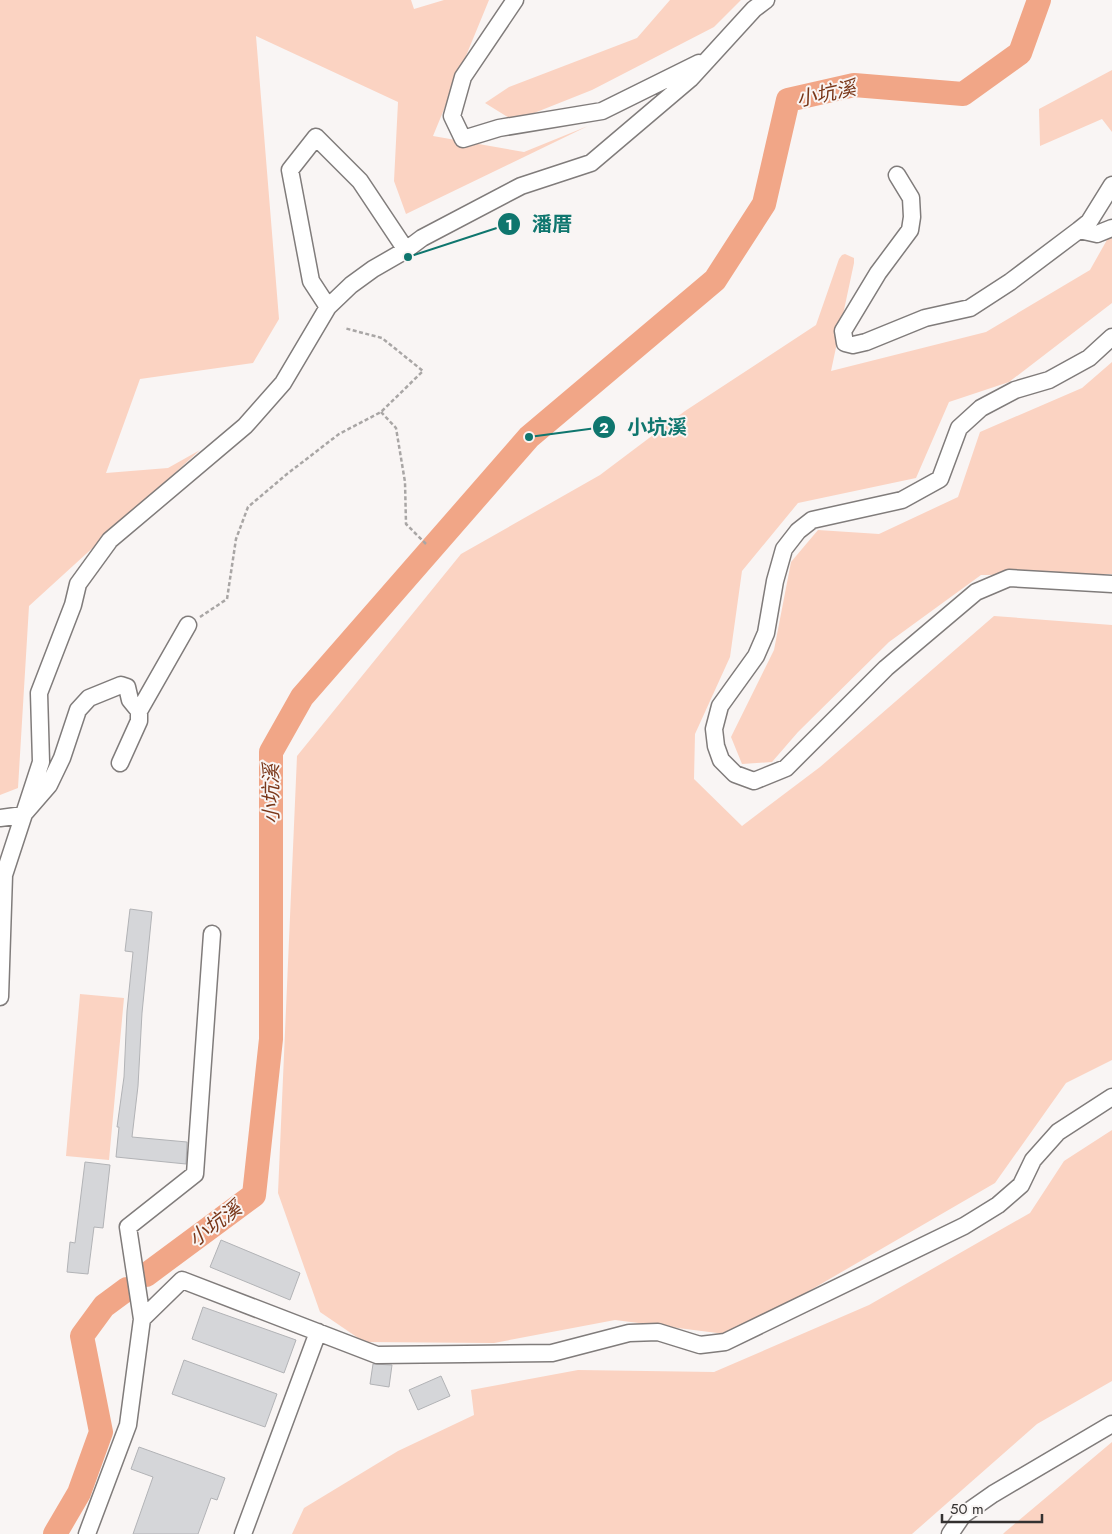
<svg xmlns="http://www.w3.org/2000/svg" width="1112" height="1534" viewBox="0 0 1112 1534" font-family="Jost,'Noto Sans TC',sans-serif">
	<style>
		.green { fill: #fbd3c2 }
		.lines { fill: none; stroke-linecap: round; stroke-linejoin: round }
		.river { stroke: #f1a687; stroke-width: 24 }
		.building { fill: #d5d6d9; stroke: #b2b3b6 }
		.minor-casing { stroke: #807c7b; stroke-width: 19 }
		.path { stroke: #a9a6a5; stroke-width: 2.5; stroke-dasharray: 4 2.5; stroke-linecap: butt }
		.minor { stroke: #fff; stroke-width: 16 }
		.labels { text-anchor: middle; dominant-baseline: central; stroke-width: 4; stroke-linejoin: round; paint-order: stroke }
		.water-label { font-size: 20px; font-style: italic; fill: #793618; stroke: #f9f5f4 }
		.leader { fill: none; stroke: #0f766e; stroke-width: 2 }
		.callout-dot { fill: #0f766e; stroke: #f9f5f4; stroke-width: 2 }
		.mark-label { font-size: 15px; text-anchor: middle; font-weight: bold; fill: #fff }
		.callout-label { font-size: 20px; text-anchor: middle; font-weight: bold; fill: #0f766e; stroke: #f9f5f4; stroke-width: 4; stroke-linejoin: round; paint-order: stroke }
	</style>
	<rect width="100%" height="100%" fill="#f9f5f4"/>
	<!-- green -->
	<path class="green" d="M 0,0 L 411,0 L 414,9 L 444,0 L 489,0 L 433,136 L 524,152 L 588,126 L 406,214 L 394,181 L 398,102 L 256,36 L 279,319 L 253,363 L 140,379 L 106,473 L 168,468 L 200,450 L 29,606 L 18,788 L 0,795 Z
		M 670,0 L 741,0 L 714,27 L 592,90 L 514,121 L 485,103 L 509,87 L 637,38 Z
		M 1112,70 L 1112,132 L 1102,119 L 1040,146 L 1039,109 Z
		M 1112,231 L 1112,303 L 1009,382 L 949,402 L 916,478 L 798,503 L 742,571 L 730,657 L 695,734 L 694,779 L 742,826 L 820,767 L 994,616 L 1112,625 L 1112,1060 L 1066,1083 L 995,1183 L 733,1335 L 615,1320 L 494,1343 L 364,1342 L 320,1312 L 278,1193 L 297,756 L 461,554 L 600,475 L 685,411 L 816,325 L 839,259 L 842,255 L 845,254 L 854,258 L 854,263 L 831,371 L 986,332 L 1090,270 Z
		M 1112,362 L 1112,574 L 981,575 L 889,642 L 798,732 L 772,762 L 742,764 L 731,737 L 774,650 L 791,562 L 818,530 L 879,534 L 958,497 L 980,432 L 1082,388 Z
		M 80,994 L 124,998 L 109,1160 L 66,1156 Z
		M 1112,1130 L 1112,1381 L 1037,1424 L 912,1534 L 292,1534 L 304,1508 L 398,1451 L 474,1415 L 471,1390 L 578,1370 L 714,1372 L 869,1305 L 1030,1213 L 1064,1161 Z
		M 1112,1442 L 1112,1534 L 1003,1534 L 1005,1532 Z"/>
	<g class="lines">
		<!-- river -->
		<path class="river" d="M 146,1275 L 254,1195 L 271,1039 L 271,752 L 302,697 L 529,437 L 715,280 L 764,204 L 788,100 L 854,85 L 963,94 L 1020,53 L 1039,0
			M 55,1534 L 79,1493 L 101,1432 L 82,1336 L 104,1306 L 127,1289"/>
	</g>
	<!-- building -->
	<path class="building" d="M 130,909 L 152,912 L 142,1013 L 138,1086 L 132,1137 L 187,1142 L 186,1164 L 116,1157 L 119,1127 L 117,1127 L 124,1077 L 127,1011 L 133,952 L 125,951 Z
		M 85,1162 L 110,1165 L 103,1228 L 94,1227 L 88,1274 L 67,1272 L 70,1242 L 75,1243 Z
		M 221,1240 L 300,1273 L 290,1300 L 210,1267 Z
		M 203,1307 L 296,1340 L 284,1373 L 192,1339 Z
		M 184,1360 L 277,1394 L 265,1427 L 172,1394 Z
		M 373,1364 L 392,1365 L 389,1387 L 370,1384 Z
		M 441,1376 L 450,1396 L 418,1410 L 409,1390 Z
		M 139,1447 L 225,1478 L 217,1500 L 211,1498 L 198,1534 L 133,1534 L 153,1477 L 131,1469 Z"/>
	<g class="lines">
		<defs>
			<path id="minor" d="M 515,0 L 463,77 L 452,116 L 463,139 L 499,128 L 602,111 L 699,63
				M 897,175 L 911,198 L 912,217 L 910,230 L 878,273 L 843,331 L 845,343 L 853,345 L 866,342 L 925,318 L 970,308 L 1010,282 L 1079,230 L 1097,234 L 1112,228
				M 1079,230 L 1089,222 L 1112,185
				M 328,307 L 311,281 L 290,170 L 316,137 L 360,181 L 406,250
				M 1112,337 L 1089,358 L 1049,380 L 1015,390 L 981,408 L 959,428 L 940,479 L 902,500 L 812,520 L 798,531 L 784,549 L 775,581 L 766,633 L 756,656 L 720,706 L 714,729 L 716,746 L 721,760 L 735,774 L 754,781 L 786,768 L 886,668 L 976,592 L 1009,578 L 1112,584
				M 120,763 L 139,721 L 139,711
				M 0,818 L 23,815 L 49,785 L 62,758 L 78,710 L 89,698 L 121,685 L 127,687 L 130,700 L 139,711 L 188,625
				M 0,997 L 4,875 L 41,762 L 39,693 L 73,605 L 78,584 L 110,540 L 245,426 L 283,383 L 328,307 L 351,285 L 373,269 L 406,250 L 422,238 L 521,186 L 591,163 L 690,79 L 754,9 L 766,0
				M 142,1319 L 128,1227 L 195,1174 L 212,934
				M 87,1534 L 128,1425 L 142,1319 L 182,1280 L 377,1355 L 552,1353 L 629,1333 L 658,1332 L 700,1345 L 725,1342 L 964,1226 L 998,1205 L 1021,1185 L 1033,1160 L 1058,1132 L 1112,1097
				M 243,1534 L 318,1332
				M 950,1534 L 963,1515 L 993,1494 L 1112,1424"/>
		</defs>
		<!-- minor casing -->
		<use href="#minor" class="minor-casing"/>
		<!-- path -->
		<path class="path" d="M 381,412 L 396,428 L 405,482 L 406,524 L 426,544
			M 200,617 L 227,599 L 236,539 L 248,507 L 287,474 L 339,434 L 381,412 L 423,371 L 382,338 L 344,328"/>
		<!-- minor -->
		<use href="#minor" class="minor"/>
	</g>
	<g class="labels">
		<!-- water labels -->
		<g class="water-label">
			<text transform="translate(826 94) rotate(-12)">小坑溪</text>
			<text transform="translate(271 794) rotate(-90)">小坑溪</text>
			<text transform="translate(215 1224) rotate(-37)">小坑溪</text>
		</g>
	</g>
	<!-- callouts -->
	<path class="leader" d="M408 257L509 224M529 437L604 427"/>
	<g class="callout-dot">
		<circle cx="408" cy="257" r="5"/>
		<circle cx="529" cy="437" r="5"/>
		<circle cx="509" cy="224" r="12"/>
		<circle cx="604" cy="427" r="12"/>
	</g>
	<g class="mark-label">
		<text x="509" y="230">1</text>
		<text x="604" y="433">2</text>
	</g>
	<g class="callout-label">
		<text x="552" y="231">潘厝</text>
		<text x="657" y="434">小坑溪</text>
	</g>
	<!-- scale -->
	<path d="M942 1514v8h100v-8" fill="none" stroke="#343231" stroke-width="2.5"/>
	<text x="950" y="1514" font-size="15" fill="#343231" stroke="#f9f5f4" stroke-width="4" paint-order="stroke">50 m</text>
</svg>
